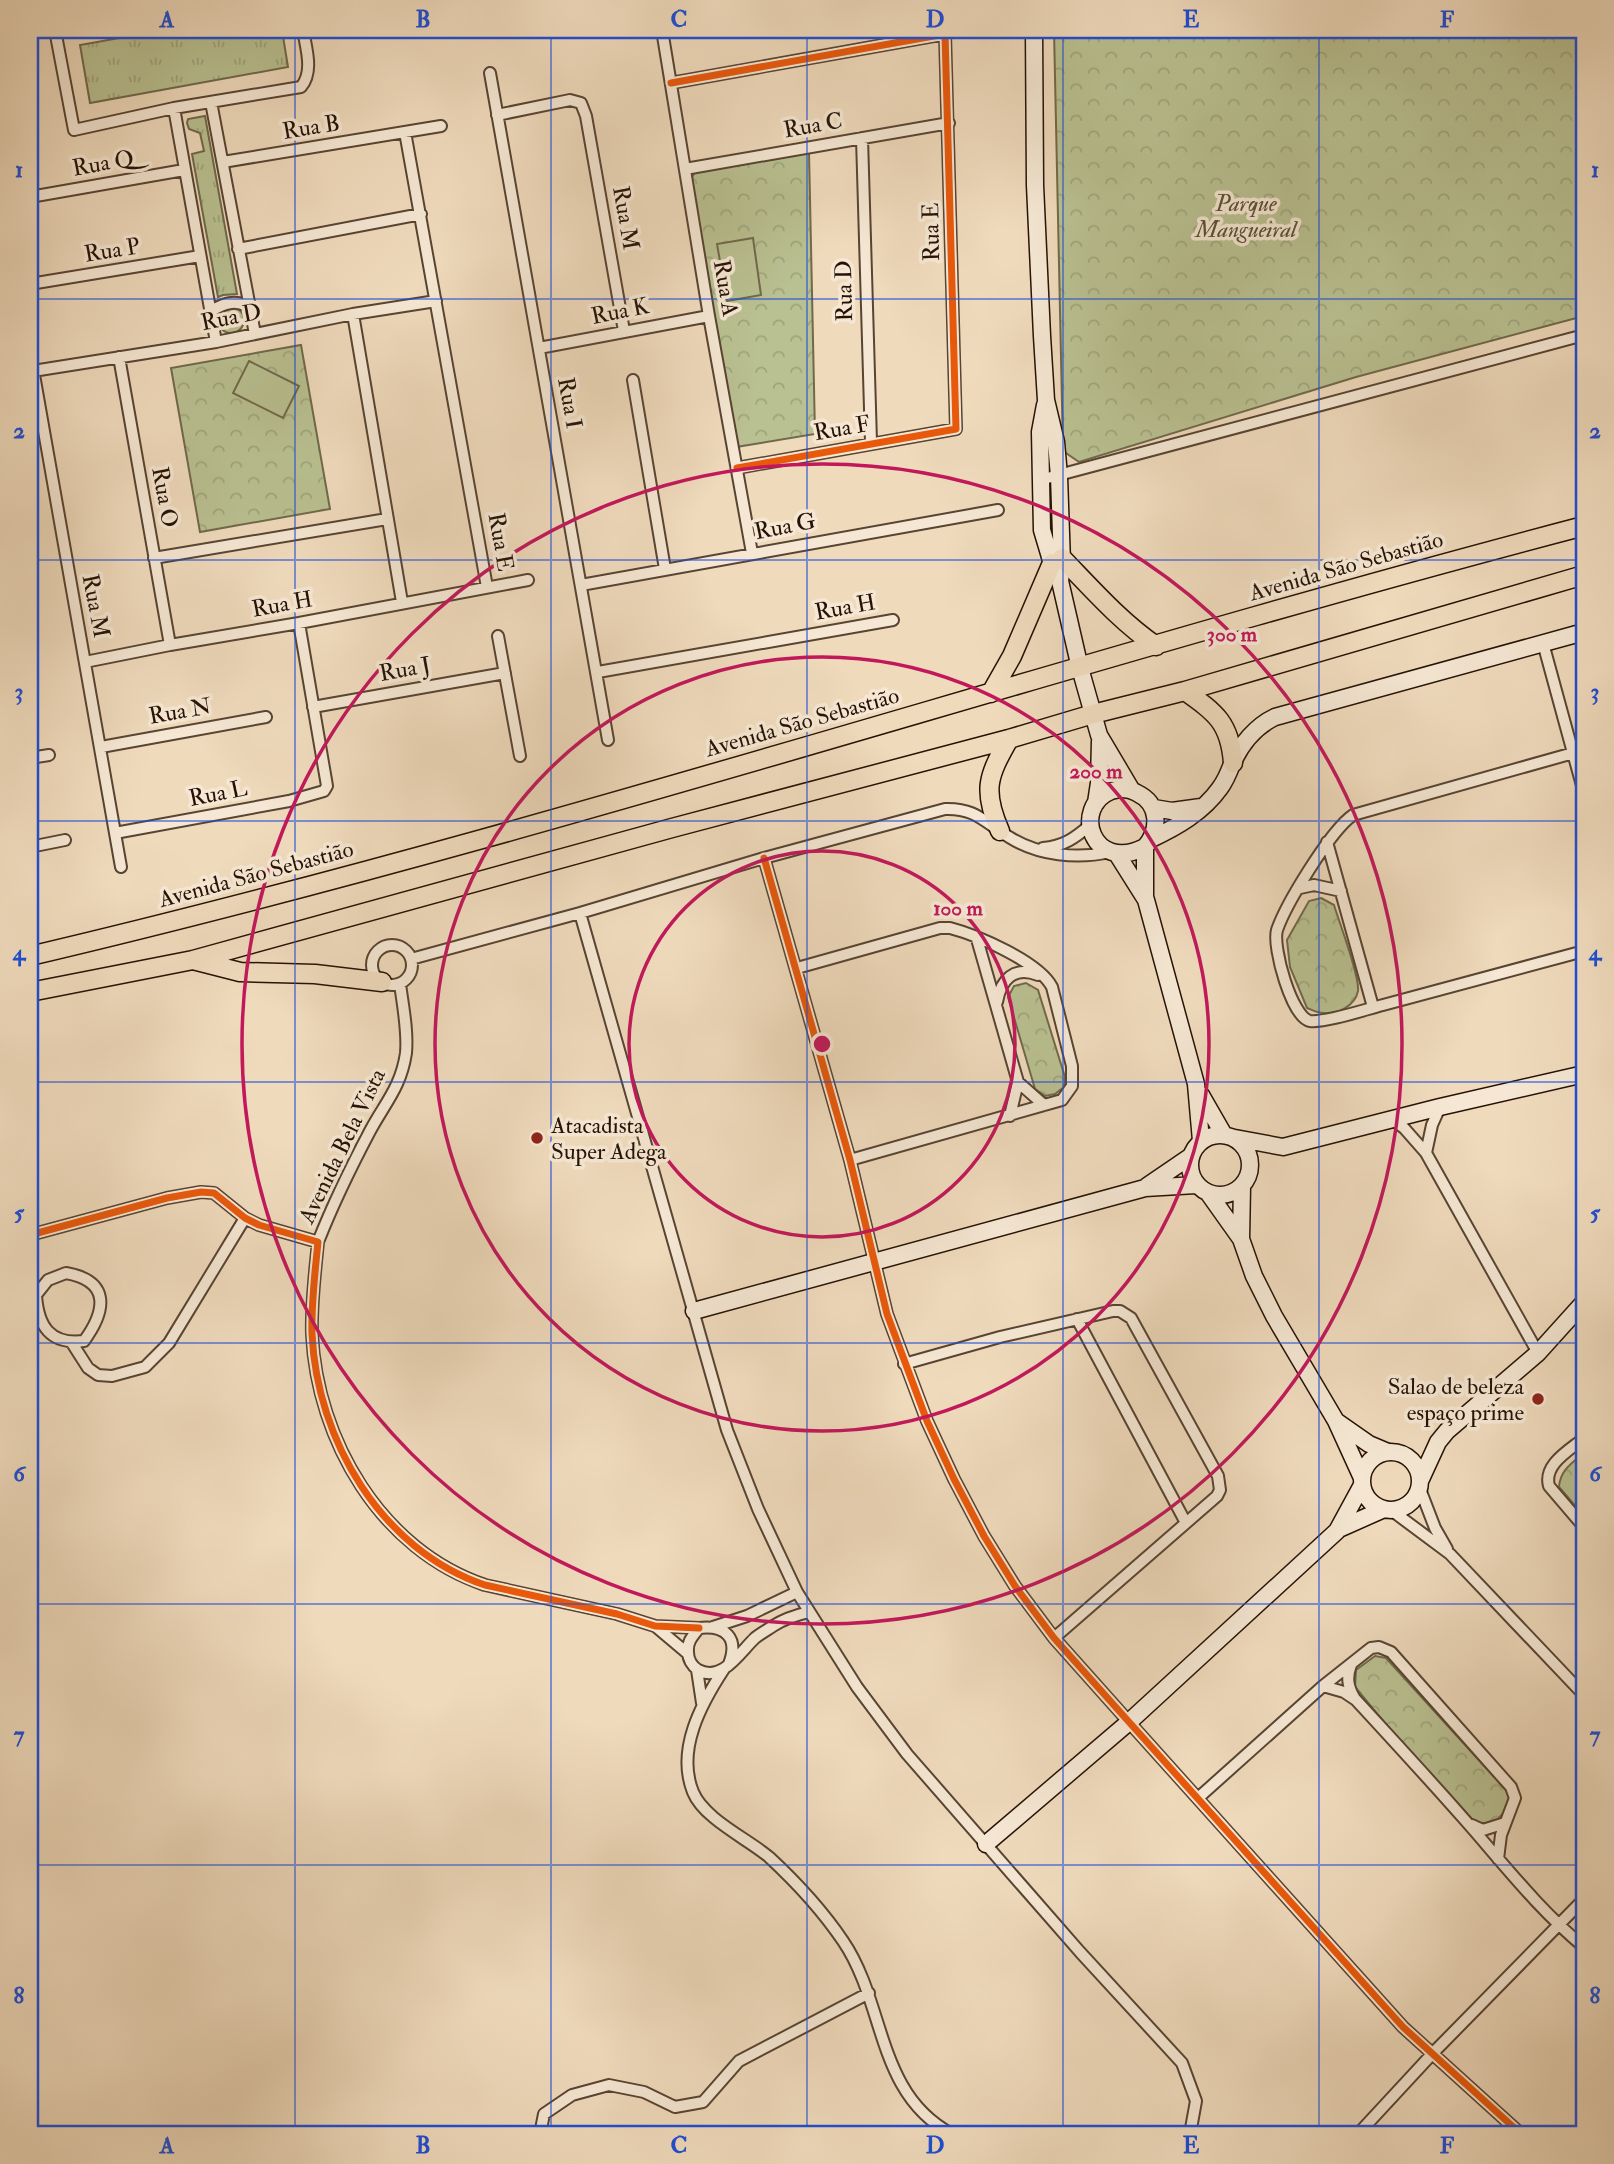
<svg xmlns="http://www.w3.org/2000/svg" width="1614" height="2164" viewBox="0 0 1614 2164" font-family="'IM FELL Double Pica',serif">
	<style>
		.grass { fill: url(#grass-tufts); stroke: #70694b; stroke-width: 2 }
		.park { fill: url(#park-crowns); stroke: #70694b; stroke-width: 2 }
		.pitch { fill: #b9c091; stroke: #70694b; stroke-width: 2 }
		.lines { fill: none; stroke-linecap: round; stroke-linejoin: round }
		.street-casing { stroke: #584433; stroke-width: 14 }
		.secondary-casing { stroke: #261205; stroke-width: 19 }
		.primary-casing { stroke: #261205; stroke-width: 21 }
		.street { stroke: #f5e7d3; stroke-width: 10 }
		.secondary { stroke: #f5e7d3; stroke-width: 16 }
		.primary { stroke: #efdabc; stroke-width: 18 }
		.cycleway-casing { stroke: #f5e7d3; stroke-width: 11 }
		.cycleway { stroke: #e8590c; stroke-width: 7 }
		.grid { fill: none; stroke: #1d4ed8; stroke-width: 2; stroke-opacity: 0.55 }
		.ring { fill: none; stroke: #c2185b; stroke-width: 3.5 }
		.poi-dot { fill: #8f2418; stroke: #f5e7d3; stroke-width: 2.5 }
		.labels { text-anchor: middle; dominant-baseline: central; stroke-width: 7; stroke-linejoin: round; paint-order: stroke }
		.street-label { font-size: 23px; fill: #261205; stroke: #f5e7d3 }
		.park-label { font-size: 23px; font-style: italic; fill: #594f36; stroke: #f5e7d3 }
		.poi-label { font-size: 23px; fill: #261205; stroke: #f5e7d3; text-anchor: start }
		.centre { fill: #c2185b; stroke: #f5e7d3; stroke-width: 3.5 }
		.ring-label { font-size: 21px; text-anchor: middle; font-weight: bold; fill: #c2185b; stroke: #f5e7d3; stroke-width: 7; stroke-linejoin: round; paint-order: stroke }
		.neatline { fill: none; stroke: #1d4ed8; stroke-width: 2.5 }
		.grid-label { font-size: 23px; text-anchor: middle; font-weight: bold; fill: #1d4ed8 }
	</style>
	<defs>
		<pattern id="grass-tufts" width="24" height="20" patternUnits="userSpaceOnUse" patternTransform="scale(1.75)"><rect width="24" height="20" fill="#b9c091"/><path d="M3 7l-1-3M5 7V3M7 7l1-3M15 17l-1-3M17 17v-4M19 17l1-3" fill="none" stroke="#9fa47c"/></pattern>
		<pattern id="park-crowns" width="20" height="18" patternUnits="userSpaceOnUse" patternTransform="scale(1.75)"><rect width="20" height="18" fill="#b9c091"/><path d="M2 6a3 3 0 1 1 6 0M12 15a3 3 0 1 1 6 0" fill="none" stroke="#9fa47c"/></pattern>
	</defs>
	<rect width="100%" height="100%" fill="#efdabc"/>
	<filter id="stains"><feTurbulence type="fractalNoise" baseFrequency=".00286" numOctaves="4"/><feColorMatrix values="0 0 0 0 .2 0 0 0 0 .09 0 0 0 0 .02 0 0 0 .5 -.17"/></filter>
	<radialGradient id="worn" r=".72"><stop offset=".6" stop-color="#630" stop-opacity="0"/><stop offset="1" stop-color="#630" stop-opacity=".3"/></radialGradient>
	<!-- grass -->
	<path class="grass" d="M 164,30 L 282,30 L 288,67 L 90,103 L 80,45 Z
		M 205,116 L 237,294 L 223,295 L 218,297 L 192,154 L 204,151 L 200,133 L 189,129 L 187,123 L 188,119 Z
		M218 320a13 13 0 1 1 26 0a13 13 0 1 1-26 0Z"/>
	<!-- park -->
	<path class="park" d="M 1054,30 L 1584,30 L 1584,316 L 1356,377 L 1079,462 L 1063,451 Z
		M 809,152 L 815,434 L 736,447 L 690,180 L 696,171 Z
		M 301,345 L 330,509 L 200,532 L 171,368 Z
		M 1321,898 L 1334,905 C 1339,922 1360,976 1358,991 C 1355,1006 1337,1015 1323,1013 C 1318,1013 1312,1010 1307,1008 L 1290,967 L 1287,940 L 1309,901 Z
		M 1026,983 L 1038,990 L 1065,1077 L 1064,1087 L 1055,1094 L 1045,1096 L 1035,1089 L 1008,997 L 1014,986 Z
		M 1584,1453 L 1584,1516 L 1559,1487 C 1560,1470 1572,1463 1584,1453 Z
		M 1375,1656 L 1386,1658 L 1506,1790 L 1510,1796 L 1509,1807 L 1496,1821 L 1481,1824 L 1472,1819 L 1399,1740 L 1355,1687 L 1356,1670 Z"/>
	<!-- pitch -->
	<path class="pitch" d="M 753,238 L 761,295 L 727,301 L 717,244 Z
		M 249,361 L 299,386 L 283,418 L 233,393 Z"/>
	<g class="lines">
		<defs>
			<path id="street" d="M 55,30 L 74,130 L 174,108 L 301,87 C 314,72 306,48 303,30
				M 662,30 L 709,316 L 752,553
				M 490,73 L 608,740
				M 671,83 L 945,34 L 956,429 L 737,468
				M 211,102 L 255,334
				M 174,108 L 216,342
				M 497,115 L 570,100 L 581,103 L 586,116 L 624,331
				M 405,132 L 487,587
				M 862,138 L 871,442
				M 223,162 L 441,126
				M 685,169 L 949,123
				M 30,197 L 184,170
				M 238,249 L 421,214
				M 30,284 L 200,256
				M 211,311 C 225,303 234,300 248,306
				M 353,314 L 402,602
				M 539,348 L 709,316
				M 30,352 L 121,867
				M 119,357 L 170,645
				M 33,371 L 216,342 L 353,314 L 436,301
				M 633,380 L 665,569
				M 1040,480 L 1584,335
				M 154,558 L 387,519
				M 581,585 L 998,510
				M 498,636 L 520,756
				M 1543,643 L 1584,793
				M 85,662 L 170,645 L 299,623 L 528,580
				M 598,672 L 893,620
				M 313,707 L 505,673
				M 101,747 L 266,717
				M 1584,750 L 1353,815 C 1330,831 1286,904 1277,930 C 1272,947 1292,1018 1310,1021 C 1325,1023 1367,1009 1383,1005 C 1450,987 1517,969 1584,951
				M 30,758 L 49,755
				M 115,833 L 289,801 L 324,791 L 327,786 L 326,780 L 299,623
				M 1327,842 L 1373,1007
				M 30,847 L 65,840
				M 1043,848 C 1064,846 1075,838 1090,825
				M 764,858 L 850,1160 L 887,1314 L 927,1421 L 954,1479 L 984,1536 L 1015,1586 L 1054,1638 L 1129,1722 L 1403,2027 L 1521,2134
				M 1300,888 L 1314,885 L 1341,891
				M 580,913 L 727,1430 L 758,1509 L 797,1592 L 857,1687 L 907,1754 L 1080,1952 L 1182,2063 L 1196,2101 L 1190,2134
				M 977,939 L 1018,1082 L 1010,1116
				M372 965a20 20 0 1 1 40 0a20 20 0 1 1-40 0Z
				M 411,959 L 580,913 L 764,858 L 945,809 C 976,808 984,822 1009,837 C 1039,856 1077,859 1111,852
				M 797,968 L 940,928 L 950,928 C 977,935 1039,962 1052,987 L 1072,1066 L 1072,1086 L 1062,1100 L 850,1160
				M 997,1002 C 1001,979 1014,966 1038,975
				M 1018,1082 L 1044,1105
				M 1393,1120 L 1404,1128 L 1426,1153 L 1538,1353
				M 1426,1153 L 1432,1125 L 1440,1107
				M 30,1235 L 167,1198 L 201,1192 L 214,1193 L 245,1218 L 259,1225 L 318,1242 C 315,1273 311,1304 312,1334 C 317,1440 381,1550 485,1585 L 617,1614 L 655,1626 L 699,1628
				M 318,1242 C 333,1204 351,1167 370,1131 C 385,1103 401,1087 406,1053 C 408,1031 403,1006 400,984
				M 66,1273 C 111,1281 106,1311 84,1341 C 50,1345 38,1326 36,1295 L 48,1280 Z
				M 1077,1319 L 1186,1523
				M 72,1343 L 88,1368 L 98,1375 L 112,1376 L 145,1367 L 169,1343 L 245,1218
				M 904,1364 L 1000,1337 L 1113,1311 L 1120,1311 L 1131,1318 L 1218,1476 L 1220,1490 L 1217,1496 L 1054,1638
				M 1584,1438 C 1570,1450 1543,1464 1549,1486 L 1584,1527
				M 1420,1489 L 1435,1528 L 1447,1549
				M 1391,1510 L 1450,1554 L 1584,1695
				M 655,1626 L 687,1653
				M 713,1627 L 747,1616 L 797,1592
				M 729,1664 C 739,1638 726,1625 699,1628 C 693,1636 687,1641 688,1652 C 688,1659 692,1666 698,1670 C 722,1683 740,1652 755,1638 C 760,1634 767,1630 773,1626 C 784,1619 796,1615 809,1612
				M 1351,1665 C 1346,1678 1348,1687 1355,1699
				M 724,1669 C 701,1704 676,1750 693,1792 C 704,1819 748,1839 769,1857 C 796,1882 822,1910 843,1941 C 886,2004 876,2094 952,2134
				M 697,1670 L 702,1703
				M 1323,1686 L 1344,1692 L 1356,1700 C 1392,1739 1428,1778 1464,1819 C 1503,1863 1538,1909 1584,1947
				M 1198,1798 L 1323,1686 L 1371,1648 L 1379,1647 L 1391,1652 L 1511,1787 L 1515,1798 L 1501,1835 L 1498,1859
				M 1472,1825 L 1483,1830 L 1505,1823
				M 540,2134 L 544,2114 L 572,2095 L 609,2085 L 644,2092 L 675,2107 L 703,2102 L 739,2061 L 869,1993
				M 1358,2134 L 1433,2053 L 1584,1899"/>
			<path id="secondary" d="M 1034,30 L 1035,185 L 1042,336 L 1046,400 L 1056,442 L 1059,476 L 1062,563 L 1060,581
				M 1045,405 L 1040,432 L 1042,530 L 1053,567 L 1060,581 L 1080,668 L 1099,735 L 1131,789
				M 1096,803 L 1099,783 L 1100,741
				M 1154,808 L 1172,811 L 1201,807
				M 1151,839 C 1177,827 1203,812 1220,788 C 1226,780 1229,772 1232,764 C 1241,744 1256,726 1275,717 L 1584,632
				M 1145,847 C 1092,874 1071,807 1111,791 C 1120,788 1129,788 1137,793 C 1160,804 1160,830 1145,847 L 1145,898
				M 1117,854 L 1146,900 L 1196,1084 L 1201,1141
				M 1201,1095 L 1224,1135
				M1190 1165a30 30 0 1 1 60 0a30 30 0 1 1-60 0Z
				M 1235,1138 L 1283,1147 L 1440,1107 L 1584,1074
				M 1147,1186 L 1191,1156
				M 1209,1194 L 1241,1239 L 1254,1276 L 1274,1316 L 1336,1421 L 1362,1478
				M 1241,1239 L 1242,1186
				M 694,1311 L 1145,1188 L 1196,1185
				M 1336,1421 L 1369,1444 L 1388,1452
				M1362 1481a29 29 0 1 1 58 0a29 29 0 1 1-58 0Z
				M 1421,1479 L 1438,1442 L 1447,1431 L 1538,1353 L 1584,1302
				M 1339,1529 L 1384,1509
				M 986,1844 L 1129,1722 L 1337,1531 L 1362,1485"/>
			<path id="primary" d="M 1062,558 C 1093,590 1120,621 1156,646
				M 1185,691 C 1216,713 1230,723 1233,763
				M 991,693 L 1012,656 L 1052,563
				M 1000,831 C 982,790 988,776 1009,739
				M 30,956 C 553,833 1064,662 1584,526
				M 193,960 L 240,972 L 315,974 L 382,982
				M 30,992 L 193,960 L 672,828 L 1009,739 L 1093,714 L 1185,691 L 1584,575"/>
		</defs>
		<!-- street casing -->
		<use href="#street" class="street-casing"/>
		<!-- secondary casing -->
		<use href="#secondary" class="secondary-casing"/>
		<!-- primary casing -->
		<use href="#primary" class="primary-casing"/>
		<!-- street -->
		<use href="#street" class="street"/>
		<!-- secondary -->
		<use href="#secondary" class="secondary"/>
		<!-- primary -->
		<use href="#primary" class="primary"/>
		<defs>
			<path id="cycleway" d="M 671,83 L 945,34 L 956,429 L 737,468
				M 764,858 L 850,1160 L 887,1314 L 927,1421 L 954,1479 L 984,1536 L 1015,1586 L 1054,1638 L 1129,1722 L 1403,2027 L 1521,2134
				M 30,1235 L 167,1198 L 201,1192 L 214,1193 L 245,1218 L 259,1225 L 318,1242 C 315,1273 311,1304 312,1334 C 317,1440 381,1550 485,1585 L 617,1614 L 655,1626 L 699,1628"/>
		</defs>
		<!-- cycleway casing -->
		<use href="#cycleway" class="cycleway-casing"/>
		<!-- cycleway -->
		<use href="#cycleway" class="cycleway"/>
	</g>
	<!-- grid -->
	<path class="grid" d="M 295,30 L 295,2134M 551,30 L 551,2134M 807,30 L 807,2134M 1063,30 L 1063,2134M 1319,30 L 1319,2134M 30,299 L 1584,299M 30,560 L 1584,560M 30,821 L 1584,821M 30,1082 L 1584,1082M 30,1343 L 1584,1343M 30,1604 L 1584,1604M 30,1865 L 1584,1865"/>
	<!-- distance rings -->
	<g class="ring">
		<circle cx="822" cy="1044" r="193"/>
		<circle cx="822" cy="1044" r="387"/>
		<circle cx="822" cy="1044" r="580"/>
	</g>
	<!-- markers -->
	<g class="poi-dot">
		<circle cx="537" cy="1138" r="7"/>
		<circle cx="1538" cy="1399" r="7"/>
	</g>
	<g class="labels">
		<!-- street labels -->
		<g class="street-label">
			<text transform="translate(813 125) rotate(-10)">Rua C</text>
			<text transform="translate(311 127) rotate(-9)">Rua B</text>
			<text transform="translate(103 163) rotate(-10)">Rua Q</text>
			<text transform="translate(626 218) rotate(80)">Rua M</text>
			<text transform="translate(931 232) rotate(-91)">Rua E</text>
			<text transform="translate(112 250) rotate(-9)">Rua P</text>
			<text transform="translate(726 288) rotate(80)">Rua A</text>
			<text transform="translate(844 291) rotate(-91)">Rua D</text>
			<text transform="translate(620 311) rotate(-11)">Rua K</text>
			<text transform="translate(231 317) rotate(-11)">Rua D</text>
			<text transform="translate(570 403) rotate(80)">Rua I</text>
			<text transform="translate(842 428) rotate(-10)">Rua F</text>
			<text transform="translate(165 497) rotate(80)">Rua O</text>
			<text transform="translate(785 526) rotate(-11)">Rua G</text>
			<text transform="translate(501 542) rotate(80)">Rua E</text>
			<text transform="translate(1346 566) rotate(-16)">Avenida São Sebastião</text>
			<text transform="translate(282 604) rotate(-10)">Rua H</text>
			<text transform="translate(96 606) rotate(79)">Rua M</text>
			<text transform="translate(845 607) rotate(-10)">Rua H</text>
			<text transform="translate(405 669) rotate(-10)">Rua J</text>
			<text transform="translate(180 711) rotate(-10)">Rua N</text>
			<text transform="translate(802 722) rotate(-16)">Avenida São Sebastião</text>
			<text transform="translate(218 793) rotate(-11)">Rua L</text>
			<text transform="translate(256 874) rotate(-15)">Avenida São Sebastião</text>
			<text transform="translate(342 1146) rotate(-64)">Avenida Bela Vista</text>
		</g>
		<!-- park labels -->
		<g class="park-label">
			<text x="1246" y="203">Parque<tspan x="1246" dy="26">Mangueiral</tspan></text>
		</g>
		<!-- poi labels -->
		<g class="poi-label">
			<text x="551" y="1125">Atacadista<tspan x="551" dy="26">Super Adega</tspan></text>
			<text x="1524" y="1386" text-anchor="end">Salao de beleza<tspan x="1524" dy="26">espaço prime</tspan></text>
		</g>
	</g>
	<circle cx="822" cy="1044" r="10" class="centre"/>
	<g class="ring-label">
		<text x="1232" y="641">300 m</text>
		<text x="1096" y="778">200 m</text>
		<text x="958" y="915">100 m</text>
	</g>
	<!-- margin -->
	<rect width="1614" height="2164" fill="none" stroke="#efdabc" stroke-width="77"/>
	<rect x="38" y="38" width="1538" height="2088" class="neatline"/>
	<g class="grid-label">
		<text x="167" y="27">A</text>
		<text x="423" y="27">B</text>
		<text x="679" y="27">C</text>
		<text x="935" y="27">D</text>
		<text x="1191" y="27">E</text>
		<text x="1447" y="27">F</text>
		<text x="19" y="177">1</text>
		<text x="1595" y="177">1</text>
		<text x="19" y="438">2</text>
		<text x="1595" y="438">2</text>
		<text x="19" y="699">3</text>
		<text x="1595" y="699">3</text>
		<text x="19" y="960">4</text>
		<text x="1595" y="960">4</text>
		<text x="19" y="1220">5</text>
		<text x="1595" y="1220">5</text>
		<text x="19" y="1481">6</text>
		<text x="1595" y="1481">6</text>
		<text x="19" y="1742">7</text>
		<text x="1595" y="1742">7</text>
		<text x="19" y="2003">8</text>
		<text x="1595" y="2003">8</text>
		<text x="167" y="2153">A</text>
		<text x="423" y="2153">B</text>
		<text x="679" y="2153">C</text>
		<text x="935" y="2153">D</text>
		<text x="1191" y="2153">E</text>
		<text x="1447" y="2153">F</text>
	</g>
	<rect width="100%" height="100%" filter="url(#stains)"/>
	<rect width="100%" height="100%" fill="url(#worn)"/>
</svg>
